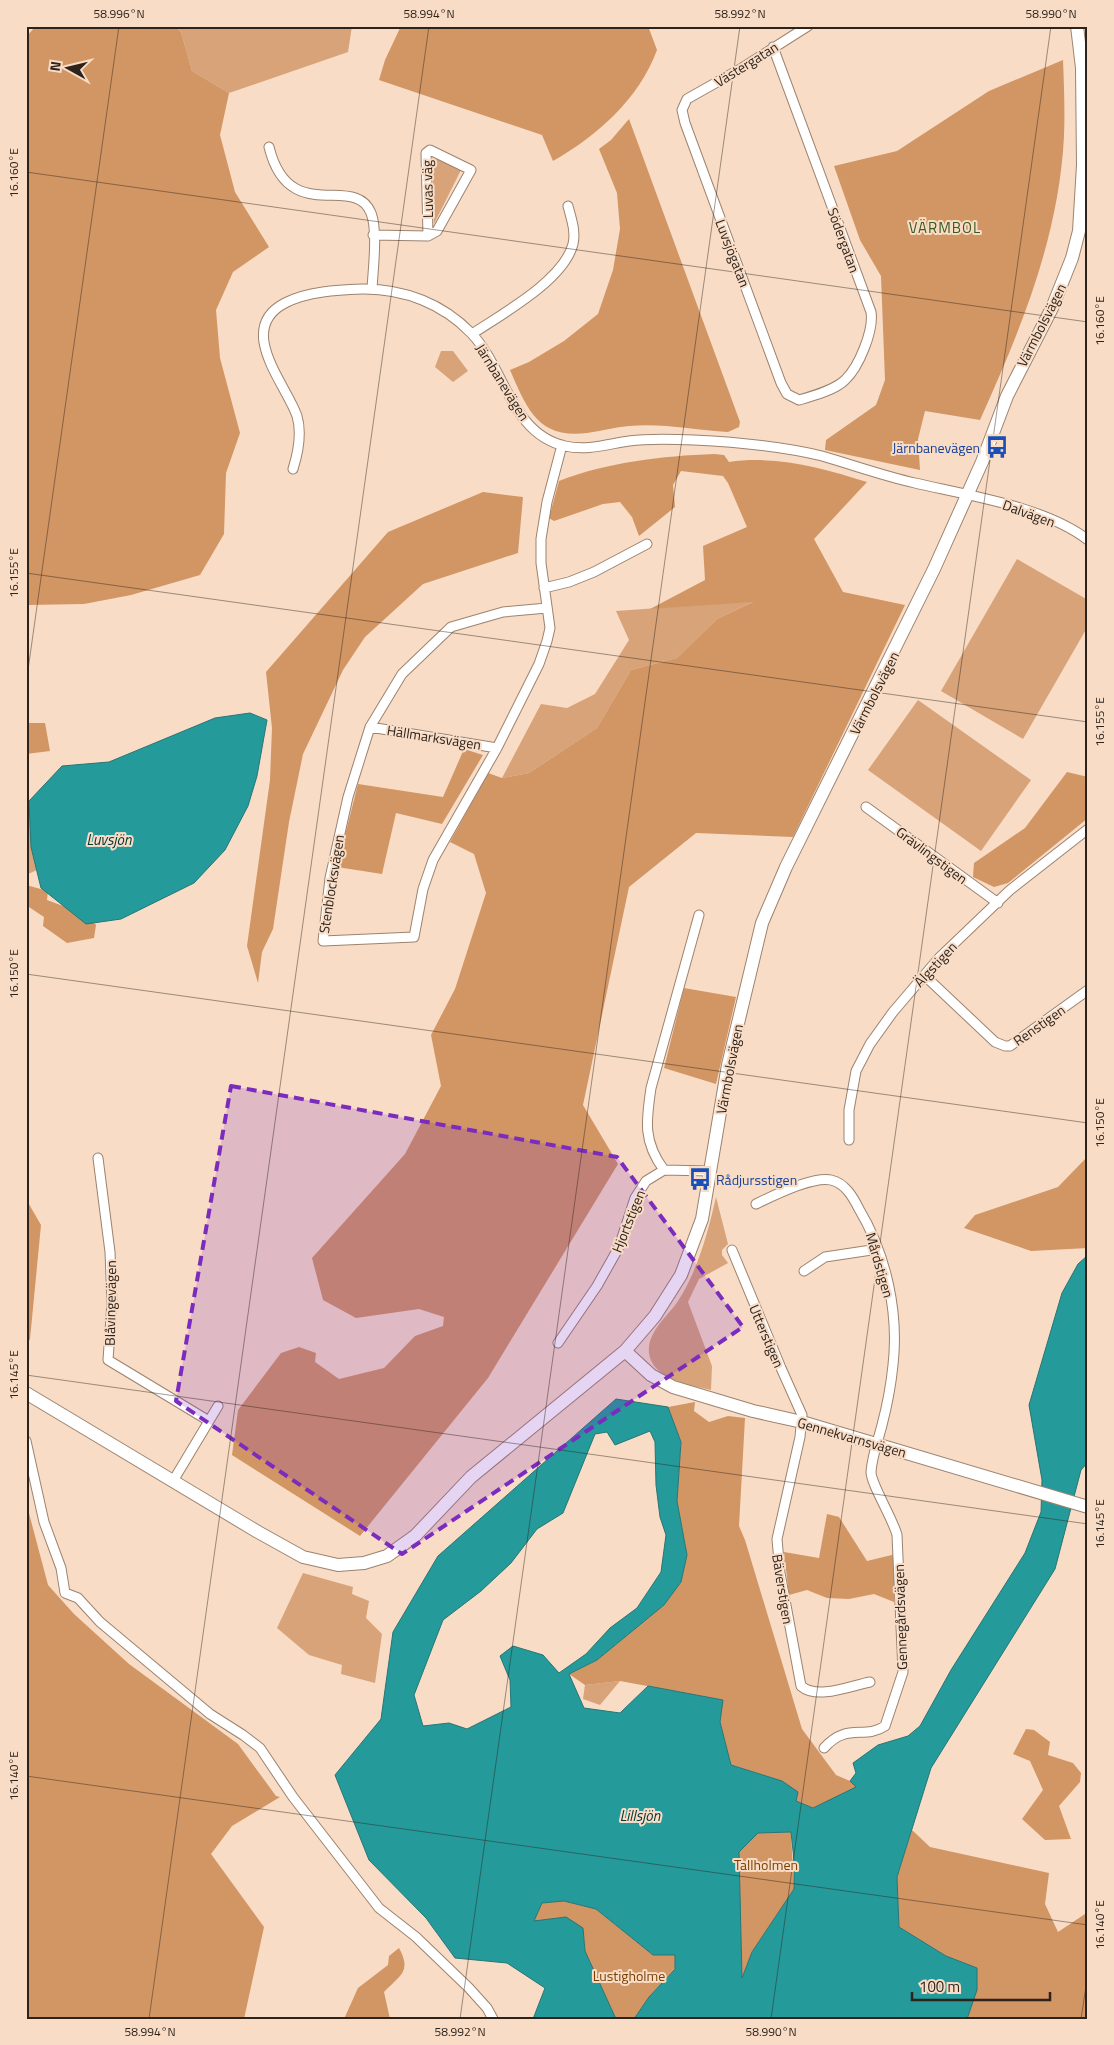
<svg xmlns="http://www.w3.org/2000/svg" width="1114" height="2045" viewBox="0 0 1114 2045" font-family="'Titillium Web',sans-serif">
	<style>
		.green { fill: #d8a379 }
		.forest { fill: #d29564 }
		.water { fill: #249a9b; stroke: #277675; fill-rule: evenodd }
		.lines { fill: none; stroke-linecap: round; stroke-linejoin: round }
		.street-casing { stroke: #9c836f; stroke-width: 11 }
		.secondary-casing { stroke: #9c836f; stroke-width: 14 }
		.street { stroke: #fff; stroke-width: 9 }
		.secondary { stroke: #fff; stroke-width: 12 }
		.marked { fill: #7b2cbf; fill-opacity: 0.2; stroke: #7b2cbf; stroke-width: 4; stroke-dasharray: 10 6; stroke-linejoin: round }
		.ticks { fill: none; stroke: #2d231b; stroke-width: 1; stroke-opacity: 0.45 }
		.labels { text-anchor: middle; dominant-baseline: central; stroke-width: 4; stroke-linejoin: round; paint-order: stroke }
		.street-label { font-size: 14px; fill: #2d231b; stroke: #f8dcc6 }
		.transit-label { font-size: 14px; fill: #164399; stroke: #f8dcc6; text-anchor: end }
		.park-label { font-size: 14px; fill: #783f00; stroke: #f8dcc6 }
		.neighbourhood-label { font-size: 15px; letter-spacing: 1px; fill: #375b1c; stroke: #f8dcc6 }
		.water-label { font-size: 15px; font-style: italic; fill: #003637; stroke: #f8dcc6 }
		.neatline { fill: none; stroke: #2d231b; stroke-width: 2 }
		.ticks-label { font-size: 12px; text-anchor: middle; fill: #2d231b }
	</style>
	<rect width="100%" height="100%" fill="#f8dcc6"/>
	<!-- green -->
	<path class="green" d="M 175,26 L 352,26 L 348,52 L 229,93 L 192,71 L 181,32 Z
		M 436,158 L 461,170 L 434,224 L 432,159 Z
		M 441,351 L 453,351 L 468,371 L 453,382 L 435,367 Z
		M 1017,559 L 1088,600 L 1088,626 L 1023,739 L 941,691 Z
		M 755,601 L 717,619 L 677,658 L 631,670 L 597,728 L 529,773 L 502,778 L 541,704 L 567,708 L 595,694 L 629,640 L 616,611 Z
		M 918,700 L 1031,780 L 981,851 L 868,770 Z
		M 26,792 L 29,801 L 31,847 L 37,870 L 26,875 Z
		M 716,1197 L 728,1244 L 722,1250 L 722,1255 L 728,1263 L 699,1279 L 688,1302 L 712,1366 L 711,1390 C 690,1385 652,1379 649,1353 C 647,1332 668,1316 678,1301 C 698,1270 708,1232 716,1197 Z
		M 303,1573 L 353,1587 L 352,1594 L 369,1601 L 366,1618 L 382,1634 L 375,1683 L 341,1674 L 342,1665 L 309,1655 L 277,1628 Z
		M 620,1681 L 600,1705 L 583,1699 L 585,1685 Z"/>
	<!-- forest -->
	<path class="forest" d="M 36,26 L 175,26 L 181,32 L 192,71 L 229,93 L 220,135 L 235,192 L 269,247 L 233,272 L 216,310 L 220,358 L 240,433 L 226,473 L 224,534 L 200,575 L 131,595 L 84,604 L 26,605 L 26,37 Z
		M 401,26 L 648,26 L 657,50 C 639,99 597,136 553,161 L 542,135 L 379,80 L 385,60 Z
		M 1063,60 C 1064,85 1065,111 1064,136 C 1059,237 1021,329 980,420 L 925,411 L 918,439 L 920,470 L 825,450 L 826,440 L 876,405 L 885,380 L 881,276 L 860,240 L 834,166 L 897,151 L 989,91 Z
		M 629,119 L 740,422 L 739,427 L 728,432 C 695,430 662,423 629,426 C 615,427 601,431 587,433 C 538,439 527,409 510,370 L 529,362 L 564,341 L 598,314 L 613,270 L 620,229 L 617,193 L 599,149 L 611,140 Z
		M 714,454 L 724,455 L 729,462 C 776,455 823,468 867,482 L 814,539 L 843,592 L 905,605 L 793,837 L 696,833 L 629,887 L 583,1105 L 618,1164 L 488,1378 L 360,1536 L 232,1455 L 238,1410 L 281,1353 L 299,1347 L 316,1353 L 315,1362 L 339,1379 L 384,1368 L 415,1336 L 443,1326 L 444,1317 L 419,1309 L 356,1318 L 323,1300 L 312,1258 L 405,1154 L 441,1086 L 431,1035 L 455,989 L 486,893 L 474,854 L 450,842 L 488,773 L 502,778 L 529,773 L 597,728 L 631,670 L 677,658 L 717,619 L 753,602 L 650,609 L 705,580 L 703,546 L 747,527 L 728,483 L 723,476 L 681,471 L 673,485 L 675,507 L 639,536 L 632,517 L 620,502 L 603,504 L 554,521 L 549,518 L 559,481 C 608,462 662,456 714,454 Z
		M 483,492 L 523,497 L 518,553 L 423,584 L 365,637 L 343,670 L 303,754 L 289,822 L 273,929 L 262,952 L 258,983 L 247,946 L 270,780 L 272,728 L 266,672 L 388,532 Z
		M 26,723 L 45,723 L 50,751 L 26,754 Z
		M 464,749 L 483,755 L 442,824 L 396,813 L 382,874 L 337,867 L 358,784 L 443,797 Z
		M 1067,772 L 1088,777 L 1088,818 L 1008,883 L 994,887 L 973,877 L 974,863 L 1025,828 Z
		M 26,885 L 48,891 L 47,900 L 63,906 L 81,909 L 96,925 L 94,938 L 67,943 L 43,926 L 44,917 L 26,905 Z
		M 684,988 L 736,997 L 716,1084 L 664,1068 Z
		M 1088,1156 L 1088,1248 L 1031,1251 L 964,1228 L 975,1215 L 1058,1187 Z
		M 26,1199 L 41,1225 L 30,1339 L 26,1347 Z
		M 695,1402 L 694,1411 L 709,1422 L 728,1416 L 745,1418 L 739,1526 L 745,1540 L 802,1729 L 836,1775 L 850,1781 L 857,1787 L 813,1808 L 796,1801 L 782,1781 L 731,1765 L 720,1722 L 723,1700 L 620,1681 L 585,1685 L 569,1674 L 597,1660 L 664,1605 L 681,1582 L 687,1555 L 677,1501 L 681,1442 L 668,1407 Z
		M 26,1502 L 48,1585 L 74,1614 L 129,1664 L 238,1744 L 276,1796 L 280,1797 L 232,1826 L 211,1854 L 264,1927 L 244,2019 L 26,2019 Z
		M 827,1514 L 839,1517 L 867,1561 L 896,1554 L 894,1602 L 874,1594 L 849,1599 L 827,1598 L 807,1590 L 789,1595 L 784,1552 L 819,1558 Z
		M 1026,1729 L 1034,1730 L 1050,1742 L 1048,1755 L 1073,1763 L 1081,1773 L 1080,1782 L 1059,1806 L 1071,1839 L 1045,1840 L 1022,1819 L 1043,1790 L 1030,1761 L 1013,1754 Z
		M 912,1830 L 930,1847 L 1049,1873 L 1045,1904 L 1058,1932 L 1088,1912 L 1088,2019 L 967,2019 L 977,1968 L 946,1956 L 899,1927 L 897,1877 Z
		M 791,1832 L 794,1889 L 752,1952 L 741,1980 L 739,1852 L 758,1833 Z
		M 564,1901 L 596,1909 L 653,1955 L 675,1955 L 675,1968 L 649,1997 L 634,2019 L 616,2019 L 614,2015 L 585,1951 L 583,1928 L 534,1921 L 542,1903 Z
		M 399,1948 C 412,1972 400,1975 384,1992 L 390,2019 L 344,2019 L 358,1988 L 388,1965 L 389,1956 Z"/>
	<!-- water -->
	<path class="water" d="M 250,713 L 267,720 L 257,776 L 248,806 L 225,850 L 194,883 L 121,919 L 86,924 L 41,888 L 31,847 L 29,801 L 62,766 L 109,762 L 215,718 Z
		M 1088,1255 L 1088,1462 L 1081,1470 L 1055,1569 L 931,1768 L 897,1877 L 899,1927 L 946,1956 L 977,1968 L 977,1990 L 967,2019 L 634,2019 L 649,1997 L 675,1969 L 675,1955 L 653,1955 L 596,1909 L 564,1901 L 542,1903 L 534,1921 L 566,1917 L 583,1928 L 585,1951 L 616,2019 L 533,2019 L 545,1988 L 507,1963 L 455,1958 L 426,1918 L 369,1860 L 335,1775 L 381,1719 L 393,1632 L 438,1556 L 616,1399 L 668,1407 L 681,1442 L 677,1501 L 687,1555 L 681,1582 L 664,1605 L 597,1660 L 569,1674 L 584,1708 L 620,1713 L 648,1686 L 723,1700 L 720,1722 L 731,1765 L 782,1781 L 798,1792 L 796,1801 L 813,1808 L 856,1787 L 850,1781 L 856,1773 L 853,1763 L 878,1745 L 908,1736 L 920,1726 L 951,1670 L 1025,1553 L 1041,1512 L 1042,1480 L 1029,1405 L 1062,1293 L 1078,1264 ZM 650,1431 L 655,1442 L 656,1485 L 660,1517 L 666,1535 L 661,1572 L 637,1608 L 610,1628 L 586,1654 L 559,1673 L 543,1655 L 513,1646 L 500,1656 L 510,1680 L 511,1707 L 467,1729 L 449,1723 L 423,1726 L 414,1695 L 443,1620 L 481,1591 L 511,1563 L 537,1529 L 563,1513 L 595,1434 L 607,1432 L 615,1445 ZM 791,1832 L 794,1860 L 794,1889 L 752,1952 L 742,1978 L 739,1852 L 758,1833 Z"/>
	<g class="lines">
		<defs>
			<path id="street" d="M 773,47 L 871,312 C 874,330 859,367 845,380 C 835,390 813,396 799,400 L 787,394 L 781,383 L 685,123 L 682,110 L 687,99 L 742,68 L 808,26
				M 269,147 C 289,228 355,172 371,213 C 378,231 373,269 372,289
				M 373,235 L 428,236 L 437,231 L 471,170 L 430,150 L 426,153 L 428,236
				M 472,334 C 502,314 564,280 573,244 C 576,231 571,218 568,206
				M 293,469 C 298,453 302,433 297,416 C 286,384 235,329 285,303 C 308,291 339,290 364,289 C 405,289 443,304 471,333 C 505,368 511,434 565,446 C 587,451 608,444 629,441 C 650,438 672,439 694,440 C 736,442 781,446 822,456 C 853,465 884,476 915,483 C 967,495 1046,507 1088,540
				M 544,588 L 569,582 L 594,572 L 647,544
				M 547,608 L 503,612 L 451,627 L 402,674 L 370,727 L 348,797 L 330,878 L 323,941 L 414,937 L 423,889 L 433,860 L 497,748 L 539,664 L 547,641 L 550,628 L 541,563 L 541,539 L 547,502 L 562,445
				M 370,727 L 497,748
				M 866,807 L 998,903
				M 924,975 L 995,1042 L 1005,1046 L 1010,1046 L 1088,990
				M 849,1140 L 849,1110 L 856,1071 L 870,1044 L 893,1012 L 939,958 L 1010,890 L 1088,829
				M 98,1158 L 110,1252 L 112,1303 L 108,1360 L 209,1421 L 173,1481
				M 664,1170 C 643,1142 646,1121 651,1088 L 699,915
				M 756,1204 C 772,1196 813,1176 831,1180 C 845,1183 853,1197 859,1209 C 886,1254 899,1312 893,1365 C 891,1385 887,1406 882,1425 C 878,1441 872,1456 871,1472 C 871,1484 893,1519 897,1535 L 903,1672 L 885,1726 C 864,1740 847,1722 824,1748
				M 732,1250 L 781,1368 L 802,1415 L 800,1437 L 777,1539 L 780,1573 L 801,1686 C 817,1700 850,1686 870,1682
				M 804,1271 L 825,1257 L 878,1249
				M 558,1343 L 597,1286 L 619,1247 L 635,1198 L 646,1181 L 664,1170 L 709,1171
				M 209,1421 L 218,1406
				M 26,1441 L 44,1522 L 61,1568 L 65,1593 L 78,1598 L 100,1622 L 210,1714 L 243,1735 L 260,1748 L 293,1797 L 379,1908 L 416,1937 L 469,1988 L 487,2008 L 493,2019"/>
			<path id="secondary" d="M 625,1351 L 651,1375 L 673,1387 L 753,1411 L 802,1422 L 1088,1507
				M 26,1393 L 258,1532 L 303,1557 L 338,1565 L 364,1563 L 387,1556 L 415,1536 L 471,1477 L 625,1351 L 655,1316 L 681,1275 L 702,1219 L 728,1065 L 762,923 L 786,867 L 934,569 L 982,462 L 1007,396 L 1052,308 L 1072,258 L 1079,231 L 1083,165 L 1082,68 L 1077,26"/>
		</defs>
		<!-- street casing -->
		<use href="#street" class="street-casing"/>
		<!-- secondary casing -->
		<use href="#secondary" class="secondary-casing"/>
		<!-- street -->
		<use href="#street" class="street"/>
		<!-- secondary -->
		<use href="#secondary" class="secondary"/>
	</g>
	<!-- marked area -->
	<path class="marked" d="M 231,1086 L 617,1157 L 743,1327 L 402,1554 L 176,1401 Z"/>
	<!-- ticks -->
	<path class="ticks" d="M 26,172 L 1088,322M 26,573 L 1088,722M 26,684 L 119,26M 26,974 L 1088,1123M 26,1375 L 1088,1524M 26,1776 L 1088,1925M 149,2019 L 429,26M 460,2019 L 740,26M 771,2019 L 1051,26M 1081,2019 L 1088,1973"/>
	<!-- icons -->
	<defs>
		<symbol id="bus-bare" viewBox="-9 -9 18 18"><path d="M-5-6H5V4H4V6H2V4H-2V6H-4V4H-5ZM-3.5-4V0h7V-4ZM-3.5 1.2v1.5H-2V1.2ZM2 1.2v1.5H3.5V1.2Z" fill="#1a4fb4" stroke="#f8dcc6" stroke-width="2.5" paint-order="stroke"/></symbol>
	</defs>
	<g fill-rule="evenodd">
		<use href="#bus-bare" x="981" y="431" width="32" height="32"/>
		<use href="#bus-bare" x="684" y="1163" width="32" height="32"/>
	</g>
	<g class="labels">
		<!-- street labels -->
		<g class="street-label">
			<text transform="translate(746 64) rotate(-32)">Västergatan</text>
			<text transform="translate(427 189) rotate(-91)">Luvas väg</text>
			<text transform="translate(844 240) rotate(70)">Södergatan</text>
			<text transform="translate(733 253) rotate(69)">Luvsjögatan</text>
			<text transform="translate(1041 325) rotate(-63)">Värmbolsvägen</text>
			<text transform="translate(503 382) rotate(58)">Järnbanevägen</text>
			<text transform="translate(1029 513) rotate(20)">Dalvägen</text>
			<text transform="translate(874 693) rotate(-63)">Värmbolsvägen</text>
			<text transform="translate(434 737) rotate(9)">Hällmarksvägen</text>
			<text transform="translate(932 855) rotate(37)">Grävlingstigen</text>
			<text transform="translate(331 884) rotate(-81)">Stenblocksvägen</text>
			<text transform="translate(935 964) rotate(-47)">Älgstigen</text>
			<text transform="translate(1039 1025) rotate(-35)">Renstigen</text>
			<text transform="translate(729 1069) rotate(-79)">Värmbolsvägen</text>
			<text transform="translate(628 1221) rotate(-68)">Hjortstigen</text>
			<text transform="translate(880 1265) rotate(74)">Mårdstigen</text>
			<text transform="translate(110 1303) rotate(-89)">Blåvingevägen</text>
			<text transform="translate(767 1336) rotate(67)">Utterstigen</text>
			<text transform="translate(852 1437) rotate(16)">Gennekvarnsvägen</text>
			<text transform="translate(783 1589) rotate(81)">Bäverstigen</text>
			<text transform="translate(900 1617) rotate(-92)">Gennegårdsvägen</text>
		</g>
		<!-- transit labels -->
		<g class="transit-label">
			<text x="980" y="447">Järnbanevägen</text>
			<text x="716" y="1179" text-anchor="start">Rådjursstigen</text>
		</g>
		<!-- park labels -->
		<g class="park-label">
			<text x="766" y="1864">Tallholmen</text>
			<text x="629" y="1975">Lustigholme</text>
		</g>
		<!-- neighbourhood labels -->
		<g class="neighbourhood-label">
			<text x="945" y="227">VÄRMBOL</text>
		</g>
		<!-- water labels -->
		<g class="water-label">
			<text x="109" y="839">Luvsjön</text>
			<text x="640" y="1815">Lillsjön</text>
		</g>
	</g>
	<!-- border -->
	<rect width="1114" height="2045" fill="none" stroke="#f8dcc6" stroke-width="55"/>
	<!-- north arrow -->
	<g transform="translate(68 68) rotate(278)" stroke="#f8dcc6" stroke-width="4" paint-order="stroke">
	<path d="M0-4L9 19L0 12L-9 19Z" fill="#2d231b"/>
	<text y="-8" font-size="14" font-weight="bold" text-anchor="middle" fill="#2d231b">N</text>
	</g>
	<!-- scale -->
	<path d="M912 1992v8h138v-8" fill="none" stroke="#2d231b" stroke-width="2.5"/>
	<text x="919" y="1992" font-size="15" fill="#2d231b" stroke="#f8dcc6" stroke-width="4" paint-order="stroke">100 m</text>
	<rect x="28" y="28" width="1058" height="1990" class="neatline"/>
	<g class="ticks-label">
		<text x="119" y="18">58.996°N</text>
		<text x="429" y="18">58.994°N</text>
		<text x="740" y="18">58.992°N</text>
		<text x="1051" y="18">58.990°N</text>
		<text transform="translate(14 173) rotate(-90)" y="4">16.160°E</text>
		<text transform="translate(1100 321) rotate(-90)" y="4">16.160°E</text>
		<text transform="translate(14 573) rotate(-90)" y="4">16.155°E</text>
		<text transform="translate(1100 722) rotate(-90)" y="4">16.155°E</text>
		<text transform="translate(14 974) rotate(-90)" y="4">16.150°E</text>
		<text transform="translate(1100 1123) rotate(-90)" y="4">16.150°E</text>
		<text transform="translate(14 1375) rotate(-90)" y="4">16.145°E</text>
		<text transform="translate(1100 1524) rotate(-90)" y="4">16.145°E</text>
		<text transform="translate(14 1776) rotate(-90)" y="4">16.140°E</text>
		<text transform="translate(1100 1925) rotate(-90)" y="4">16.140°E</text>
		<text x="150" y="2036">58.994°N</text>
		<text x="460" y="2036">58.992°N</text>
		<text x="771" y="2036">58.990°N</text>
	</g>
</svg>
